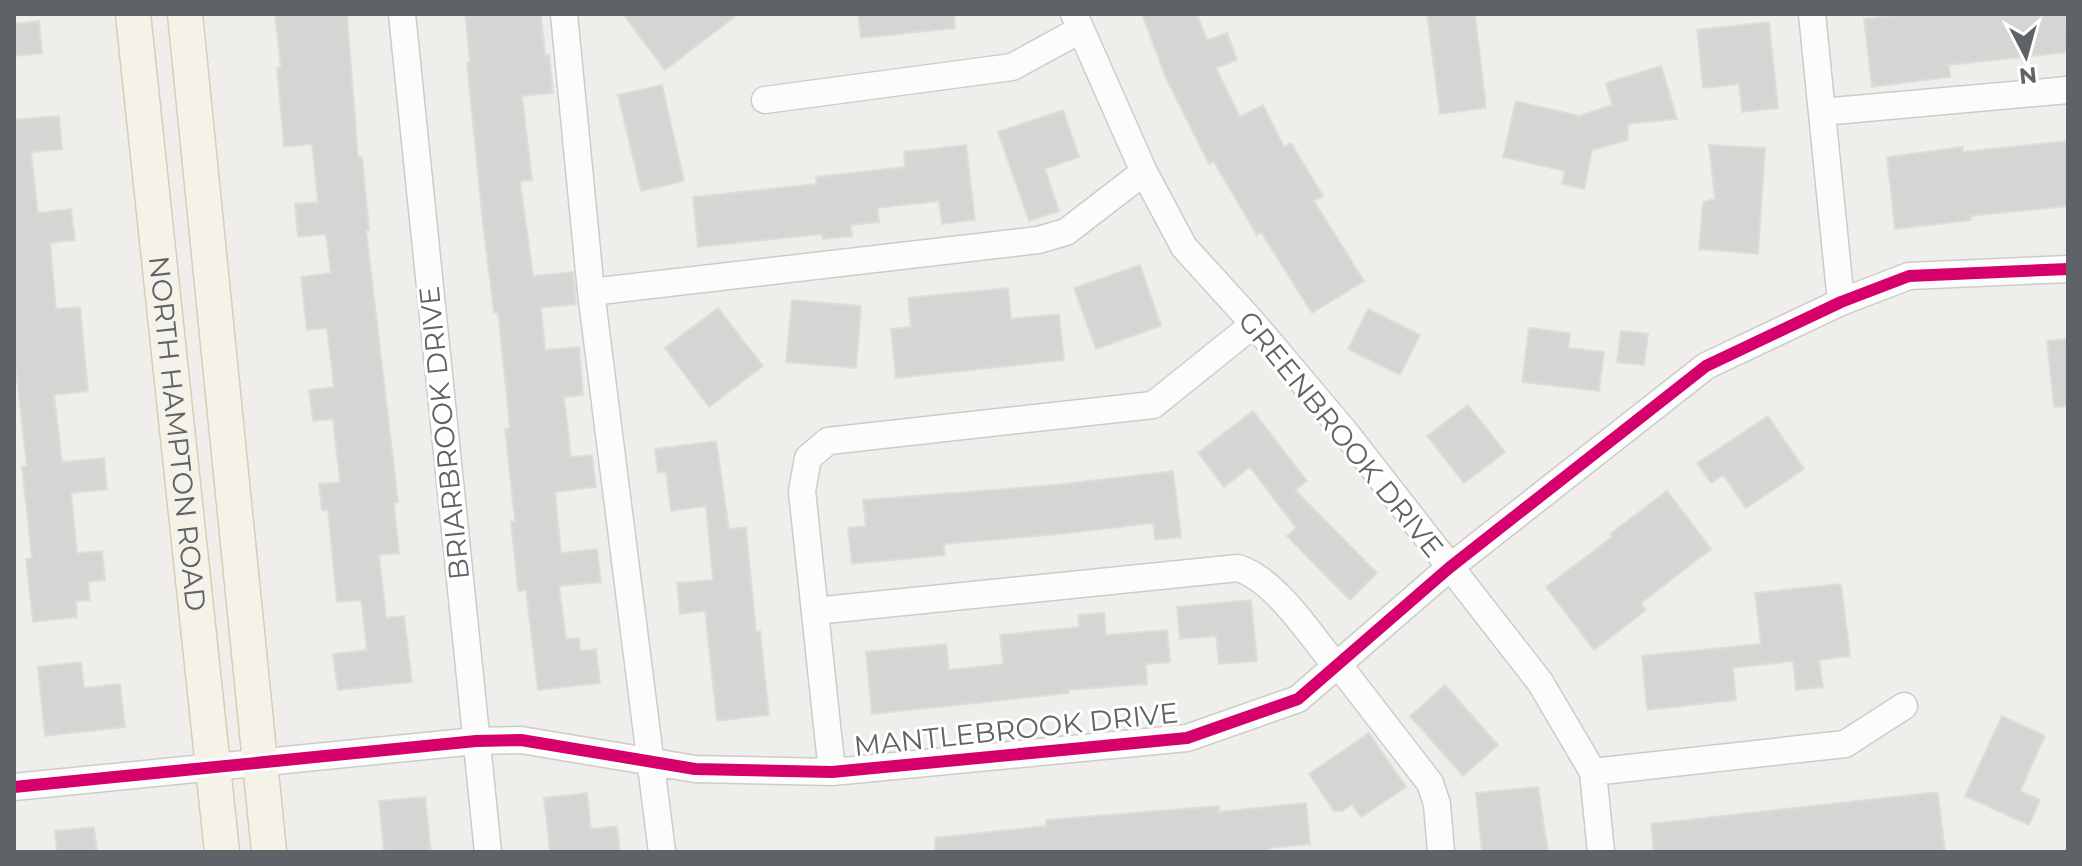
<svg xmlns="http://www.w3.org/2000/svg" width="2082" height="866" viewBox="0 0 2082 866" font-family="Montserrat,sans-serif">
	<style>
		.building { fill: #d6d5d3; stroke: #deddd9; stroke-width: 2 }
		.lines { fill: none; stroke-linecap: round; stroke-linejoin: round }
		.minor-casing { stroke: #cbcccc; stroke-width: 29 }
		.major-casing { stroke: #d7ceb8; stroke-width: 37 }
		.minor { stroke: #fdfcfc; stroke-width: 26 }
		.major { stroke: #f4f2e9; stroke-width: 34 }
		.cycleway-casing { stroke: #fff; stroke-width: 17 }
		.cycleway { stroke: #d6006c; stroke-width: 12 }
		.labels { text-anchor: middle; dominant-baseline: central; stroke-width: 6; stroke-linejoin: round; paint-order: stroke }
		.street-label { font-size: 28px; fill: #5f6368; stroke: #fff }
	</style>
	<rect width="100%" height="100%" fill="#efeeea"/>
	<!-- building -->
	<path class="building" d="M 275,14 L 347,14 L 358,157 L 362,157 L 369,230 L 366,230 L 398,502 L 394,503 L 399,553 L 379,555 L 386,618 L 404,616 L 412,682 L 338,690 L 333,654 L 367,650 L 361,600 L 337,602 L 328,510 L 322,510 L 319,484 L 340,482 L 333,419 L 313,421 L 309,390 L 334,387 L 327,328 L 307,330 L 301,277 L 331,273 L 326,234 L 298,237 L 295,204 L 318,202 L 312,144 L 284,147 L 277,68 L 281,68 Z
		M 465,14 L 541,14 L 545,55 L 549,54 L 553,93 L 522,96 L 532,180 L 520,181 L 533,276 L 573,272 L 576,304 L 541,308 L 545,350 L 579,347 L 583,395 L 564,397 L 571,457 L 592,455 L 596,487 L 555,492 L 561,553 L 597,549 L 601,582 L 559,586 L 566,639 L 579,638 L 580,651 L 596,649 L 600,683 L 538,690 L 526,590 L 518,591 L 511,522 L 515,521 L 505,429 L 510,428 L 498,312 L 494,313 L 483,224 L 467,63 L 470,62 Z
		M 623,14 L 738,14 L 665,70 Z
		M 858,14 L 954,14 L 955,28 L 861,38 Z
		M 1142,14 L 1197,14 L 1207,40 L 1227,33 L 1237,60 L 1216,68 L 1240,117 L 1263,105 L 1284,147 L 1291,143 L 1323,196 L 1314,201 L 1364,281 L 1312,313 L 1261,232 L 1257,235 L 1214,162 L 1209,164 L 1166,78 Z
		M 1427,14 L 1475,14 L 1486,108 L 1440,114 Z
		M 1907,14 L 2066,14 L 2068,52 L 1949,65 L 1950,77 L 1872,87 L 1864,19 Z
		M 39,21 L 42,53 L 14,56 L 14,24 Z
		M 1769,22 L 1778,108 L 1742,112 L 1739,84 L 1703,88 L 1697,30 Z
		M 1661,66 L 1677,119 L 1628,124 L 1628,140 L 1592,150 L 1584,189 L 1562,184 L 1565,171 L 1503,157 L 1516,101 L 1579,116 L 1612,105 L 1606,83 Z
		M 662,85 L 684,181 L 641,191 L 618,95 Z
		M 1063,110 L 1079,157 L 1045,169 L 1059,211 L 1029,221 L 998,132 Z
		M 59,116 L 62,149 L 31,152 L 38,213 L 71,209 L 75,240 L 50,243 L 56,309 L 80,307 L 88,391 L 54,395 L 62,462 L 104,458 L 107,489 L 71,493 L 77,553 L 102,551 L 105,580 L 88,582 L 90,600 L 76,601 L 77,617 L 33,622 L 26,559 L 32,558 L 22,467 L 27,466 L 14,353 L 14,120 Z
		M 2068,141 L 2068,206 L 1971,216 L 1971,220 L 1895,229 L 1887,157 L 1963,147 L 1963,152 Z
		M 966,145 L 975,220 L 942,224 L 939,201 L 877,208 L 879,222 L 851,225 L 852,236 L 823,239 L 822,234 L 698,247 L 693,197 L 817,184 L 816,177 L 905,167 L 904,152 Z
		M 1709,145 L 1765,148 L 1758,254 L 1699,249 L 1703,202 L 1715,199 Z
		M 1140,265 L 1161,326 L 1096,349 L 1074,288 Z
		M 1008,288 L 1011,319 L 1059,314 L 1064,360 L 896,378 L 891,329 L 911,327 L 908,298 Z
		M 792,300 L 861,306 L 856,368 L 786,362 Z
		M 718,308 L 763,366 L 709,407 L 665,348 Z
		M 1368,309 L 1420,335 L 1400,375 L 1348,349 Z
		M 1529,328 L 1570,333 L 1568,348 L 1604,352 L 1599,391 L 1522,382 Z
		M 1621,331 L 1648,334 L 1644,365 L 1617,362 Z
		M 2068,339 L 2068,406 L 2054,407 L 2047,341 Z
		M 1468,405 L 1505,452 L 1464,483 L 1427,436 Z
		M 1253,411 L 1307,481 L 1295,490 L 1377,573 L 1350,600 L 1287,536 L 1296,528 L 1250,467 L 1224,487 L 1198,453 Z
		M 1768,416 L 1804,469 L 1746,508 L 1723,475 L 1711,483 L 1697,463 Z
		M 716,441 L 729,529 L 746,527 L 756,632 L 760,631 L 769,715 L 717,721 L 705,611 L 680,614 L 677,583 L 713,580 L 706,506 L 671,511 L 666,472 L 658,473 L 655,449 Z
		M 1173,471 L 1181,537 L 1155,540 L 1153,523 L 1060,534 L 944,544 L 945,555 L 852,564 L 848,528 L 866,526 L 863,500 L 1055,485 Z
		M 1667,491 L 1711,549 L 1641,603 L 1646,610 L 1594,650 L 1546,587 L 1612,537 L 1610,534 Z
		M 1841,584 L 1850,656 L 1819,660 L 1823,687 L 1796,690 L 1793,661 L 1733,668 L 1736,700 L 1647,710 L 1642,656 L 1761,644 L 1755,593 Z
		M 1251,600 L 1257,661 L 1219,664 L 1216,636 L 1180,639 L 1177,607 Z
		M 1104,613 L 1106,635 L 1167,630 L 1170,662 L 1146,664 L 1147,684 L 1068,690 L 1069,693 L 872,714 L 866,652 L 946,644 L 949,670 L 1003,664 L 1000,635 L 1079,627 L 1078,615 Z
		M 81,662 L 84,688 L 120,684 L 125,727 L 45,736 L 38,667 Z
		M 1445,685 L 1498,745 L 1463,776 L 1410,716 Z
		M 2002,716 L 2045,736 L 2020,791 L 2040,800 L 2029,825 L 1965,796 Z
		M 1369,733 L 1406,787 L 1361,817 L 1352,804 L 1342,811 L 1334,811 L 1309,774 Z
		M 1538,787 L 1548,852 L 1482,852 L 1476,793 Z
		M 587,793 L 591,829 L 617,826 L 620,852 L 550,852 L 544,798 Z
		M 1929,793 L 1938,793 L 1945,852 L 1654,852 L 1651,824 Z
		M 425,797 L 431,852 L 384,852 L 379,801 Z
		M 1306,803 L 1310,844 L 1270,848 L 1270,852 L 935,852 L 935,838 L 1046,826 L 1046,820 L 1219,806 L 1219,812 Z
		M 94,827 L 97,852 L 57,852 L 55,831 Z"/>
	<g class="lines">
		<defs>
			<path id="minor" d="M 402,14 L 488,852
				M 564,14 L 591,292 L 662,852
				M 1074,14 L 1144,172 L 1184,247 L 1254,324 L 1345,432 L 1540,682 L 1593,772 L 1601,852
				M 1812,14 L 1841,302
				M 765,100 L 1012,67 L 1080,30
				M 1822,112 L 2068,90
				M 591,292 L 1038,240 L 1066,232 L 1144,172
				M 815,611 L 1238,568 C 1276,580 1311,636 1336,666
				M 1338,664 L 1430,783 L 1437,804 L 1441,852
				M 832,772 L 802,491 L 808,458 L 828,441 L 1153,405 L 1254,324
				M 1593,772 L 1845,744 L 1904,706
				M 14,787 L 476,741 L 521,740 L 695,769 L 832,772 L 1187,738 L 1298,699 L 1449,568 L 1706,366 L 1841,302 L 1909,276 L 2068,269"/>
			<g id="major">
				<path id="s1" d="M 133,14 L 222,852"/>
				<path d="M 185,14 L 269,852"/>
			</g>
		</defs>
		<!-- minor casing -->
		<use href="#minor" class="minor-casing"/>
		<!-- major casing -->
		<use href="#major" class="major-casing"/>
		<!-- minor -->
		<use href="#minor" class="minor"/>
		<!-- major -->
		<use href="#major" class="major"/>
		<defs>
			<path id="cycleway" d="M 14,787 L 476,741 L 521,740 L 695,769 L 832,772 L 1187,738 L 1298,699 L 1449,568 L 1706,366 L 1841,302 L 1909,276 L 2068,269"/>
		</defs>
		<!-- cycleway casing -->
		<use href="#cycleway" class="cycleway-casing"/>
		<!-- cycleway -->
		<use href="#cycleway" class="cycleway"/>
	</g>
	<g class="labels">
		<!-- street labels -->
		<g class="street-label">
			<text stroke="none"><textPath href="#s1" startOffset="422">NORTH HAMPTON ROAD</textPath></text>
			<text transform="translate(444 433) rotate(-96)">BRIARBROOK DRIVE</text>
			<text transform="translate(1341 434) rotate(51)">GREENBROOK DRIVE</text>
			<text transform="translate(1016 729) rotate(-6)">MANTLEBROOK DRIVE</text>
		</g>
	</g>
	<!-- border -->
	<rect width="2082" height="866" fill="none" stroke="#5f6368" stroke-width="32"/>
	<!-- north arrow -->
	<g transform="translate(2026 56) rotate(174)" stroke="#ffffff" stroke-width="6" paint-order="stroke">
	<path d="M0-6L14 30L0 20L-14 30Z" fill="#5f6368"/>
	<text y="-12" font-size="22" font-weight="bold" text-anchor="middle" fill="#5f6368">N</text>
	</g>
</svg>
